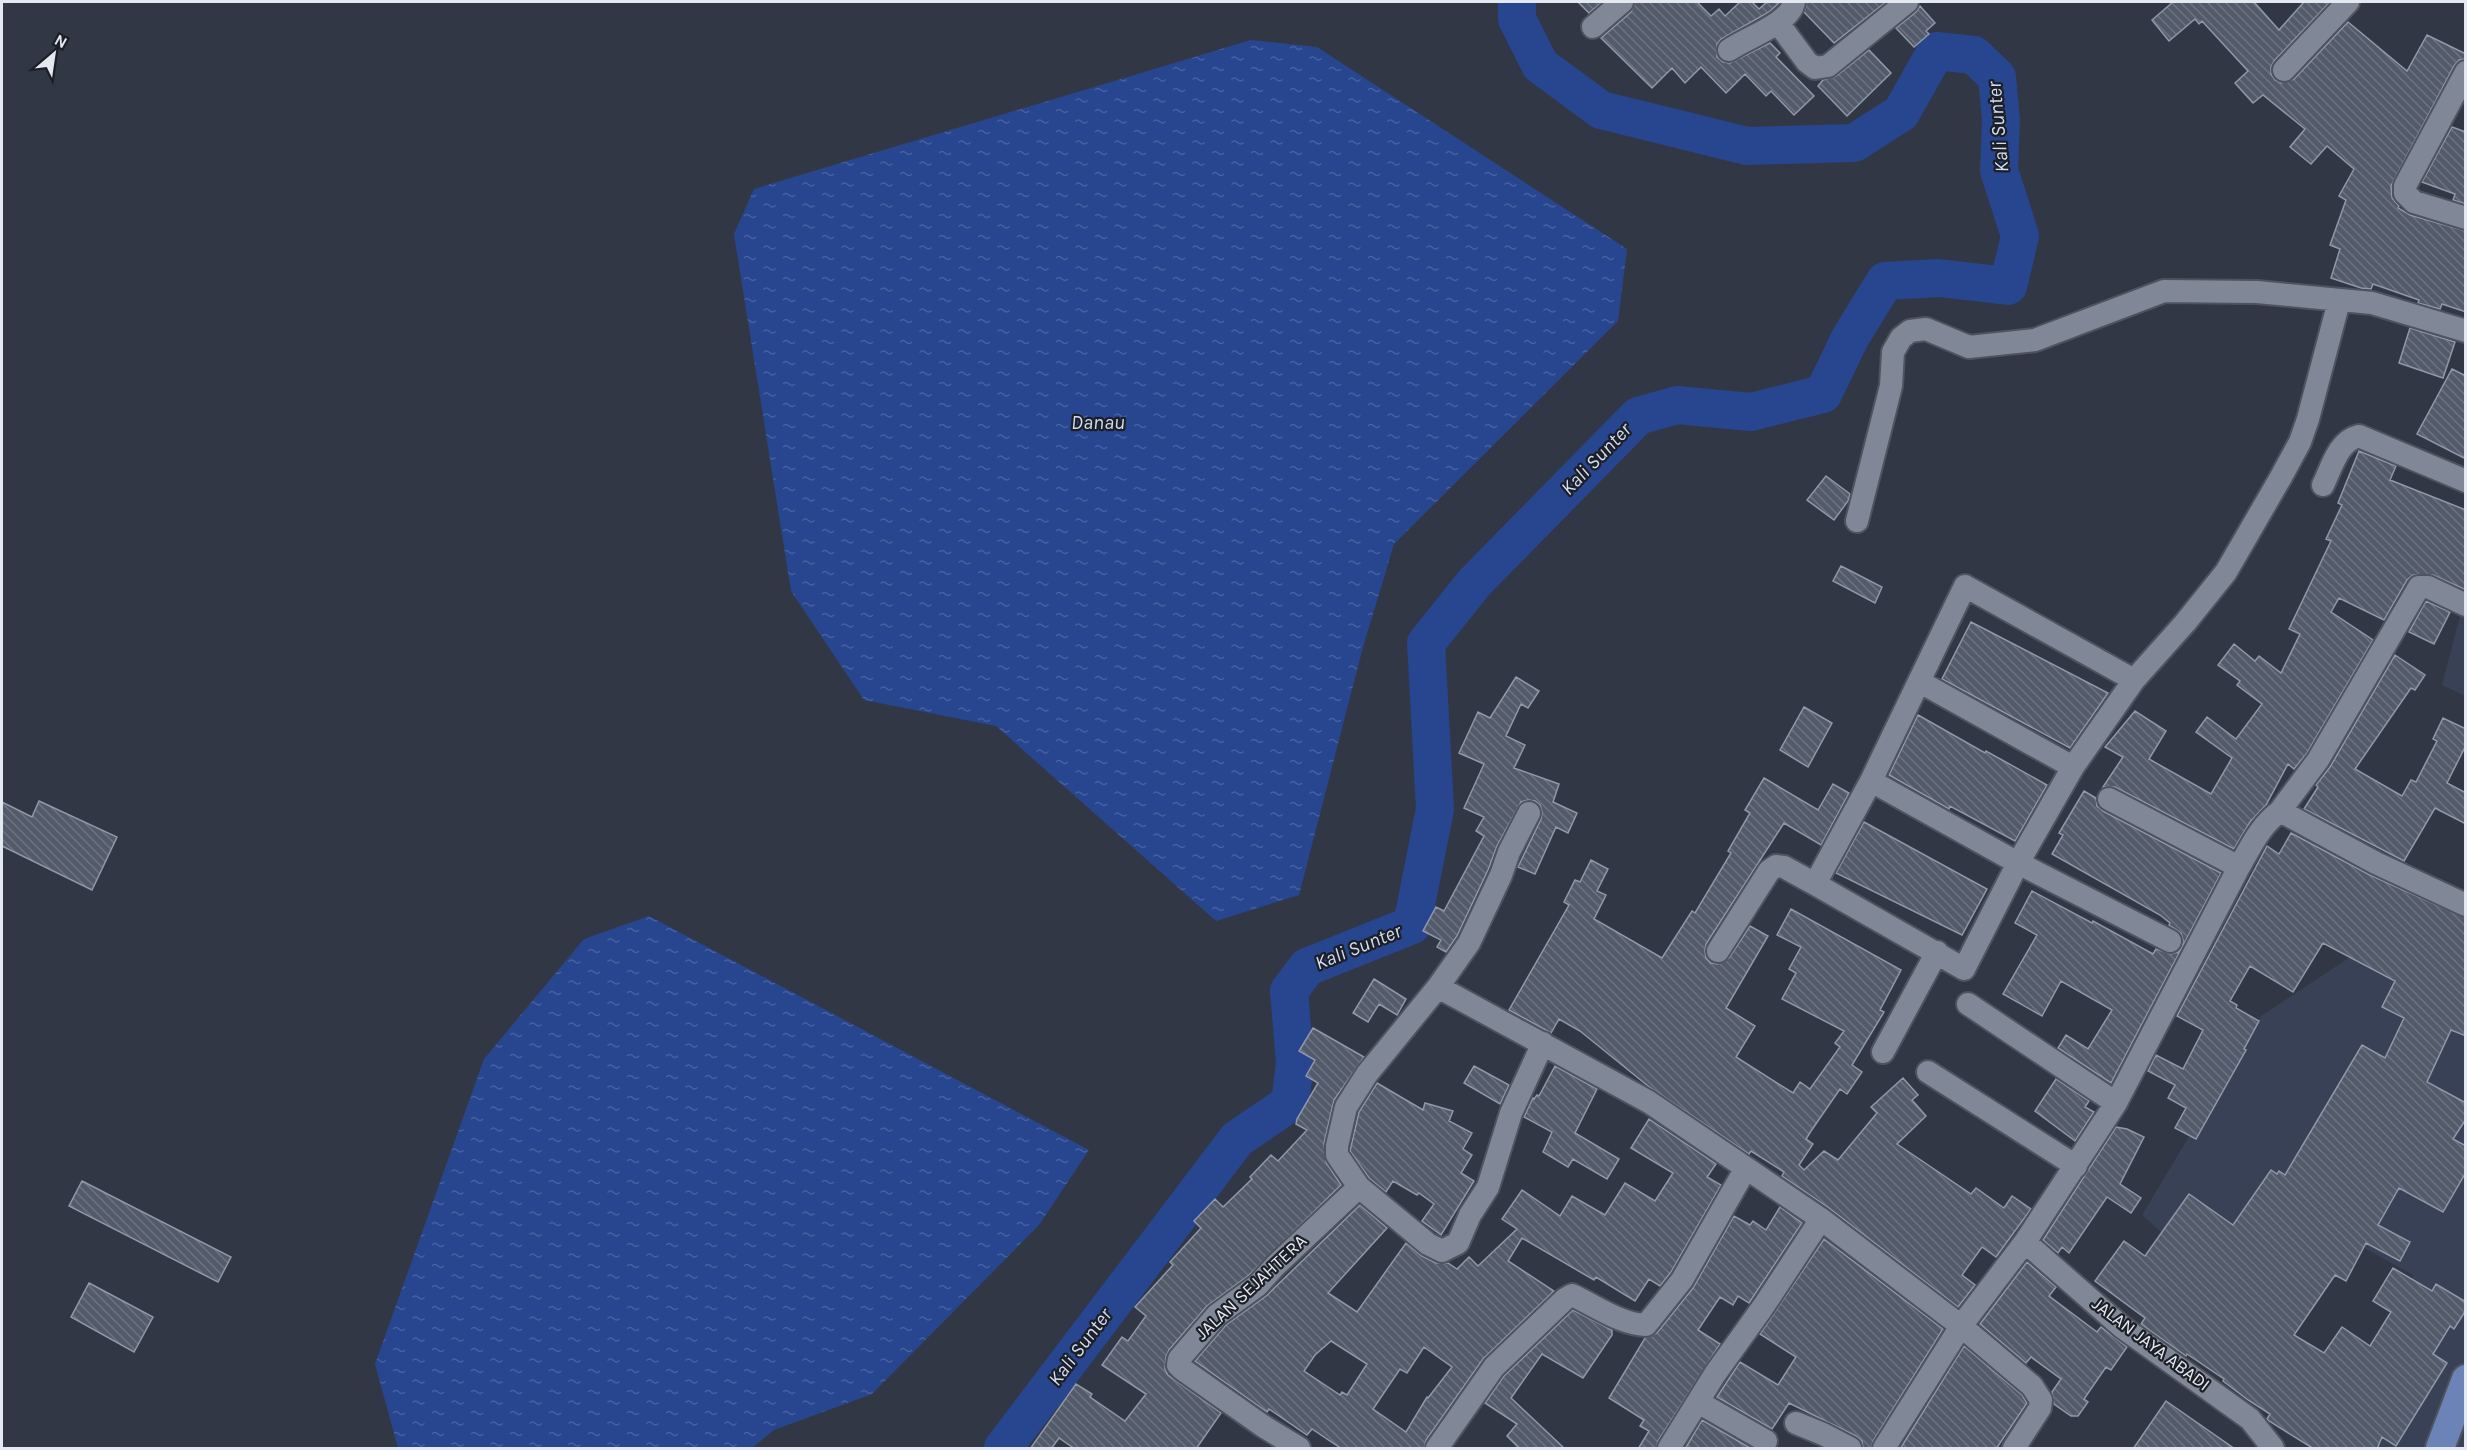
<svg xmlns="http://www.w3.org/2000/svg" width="2467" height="1450" viewBox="0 0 2467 1450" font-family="Karla,sans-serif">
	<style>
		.built { fill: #384155 }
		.water { fill: url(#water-ripples) }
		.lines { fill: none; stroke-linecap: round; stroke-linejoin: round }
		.river { stroke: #284590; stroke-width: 38 }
		.building { fill: url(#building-back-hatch); stroke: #9099a9; stroke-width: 1.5; fill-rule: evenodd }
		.minor-casing { stroke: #4e535e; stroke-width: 26 }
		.major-casing { stroke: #4e535e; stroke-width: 32 }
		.minor { stroke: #808898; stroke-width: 22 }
		.major { stroke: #6c83b8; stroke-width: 28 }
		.labels { text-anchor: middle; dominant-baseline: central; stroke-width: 4.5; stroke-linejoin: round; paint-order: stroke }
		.street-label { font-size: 18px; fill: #e4e8f1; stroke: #1c1f25 }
		.water-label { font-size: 20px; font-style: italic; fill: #d2dcf2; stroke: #1c1f25 }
	</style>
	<defs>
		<pattern id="water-ripples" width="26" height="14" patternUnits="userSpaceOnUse" patternTransform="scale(1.5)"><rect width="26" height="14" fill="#284590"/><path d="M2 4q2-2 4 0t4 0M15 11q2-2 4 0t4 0" fill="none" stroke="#4760a0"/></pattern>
		<pattern id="building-back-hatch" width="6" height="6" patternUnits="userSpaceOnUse" patternTransform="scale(1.5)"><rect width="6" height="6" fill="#535a6a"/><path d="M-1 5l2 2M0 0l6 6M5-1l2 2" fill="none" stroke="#6c7280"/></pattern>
	</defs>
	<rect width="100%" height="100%" fill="#313745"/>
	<!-- built -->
	<path class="built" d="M 2461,612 L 2465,614 L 2465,696 L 2442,685 Z
		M 2373,942 L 2465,956 L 2465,1448 L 2325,1448 L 2413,1275 L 2339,1234 L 2264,1323 L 2142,1215 L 2261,1016 Z"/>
	<!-- water -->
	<path class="water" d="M 1251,40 L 1317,47 L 1627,249 L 1618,321 L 1394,544 L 1363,647 L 1299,895 L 1216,921 L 996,726 L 864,700 L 791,591 L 734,234 L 754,189 Z
		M 649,916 L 1089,1150 L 1039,1225 L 872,1394 L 774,1430 L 752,1448 L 398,1448 L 375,1364 L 484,1059 L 584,939 Z"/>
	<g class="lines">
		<!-- river -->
		<path class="river" d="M 1003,1448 L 1237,1139 L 1290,1103 L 1295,1063 L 1289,991 L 1307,967 L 1412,925 L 1435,809 L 1426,643 L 1475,582 L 1638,416 L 1677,405 L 1751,412 L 1823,394 L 1850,338 L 1885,281 L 1939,278 L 2008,286 L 2020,236 L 1999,170 L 2001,120 L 1997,77 L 1974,55 L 1936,51 L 1901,113 L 1854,143 L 1747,146 L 1601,110 L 1540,65 L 1517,19 L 1517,2"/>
	</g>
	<!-- building -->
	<path class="building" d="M 1578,2 L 1602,2 L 1589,13 Z
		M 1635,2 L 1697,2 L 1711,16 L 1719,9 L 1725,16 L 1740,2 L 1752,2 L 1759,9 L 1767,2 L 1780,2 L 1769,12 L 1721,39 L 1717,44 L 1717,57 L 1723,62 L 1730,63 L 1770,43 L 1780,53 L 1776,57 L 1814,96 L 1794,115 L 1771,91 L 1766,96 L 1745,74 L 1726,93 L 1701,67 L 1685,83 L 1672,68 L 1652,88 L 1601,38 L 1631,12 Z
		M 1807,2 L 1886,2 L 1834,43 L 1804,12 Z
		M 2173,2 L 2254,2 L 2279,30 L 2304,2 L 2330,2 L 2274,61 L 2271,67 L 2271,74 L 2275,80 L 2281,83 L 2294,79 L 2348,22 L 2407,71 L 2427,35 L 2466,54 L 2466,59 L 2459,60 L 2454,66 L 2391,186 L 2392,198 L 2399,206 L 2398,208 L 2410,215 L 2466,231 L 2466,312 L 2442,304 L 2440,309 L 2418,303 L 2419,300 L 2373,284 L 2371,289 L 2361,288 L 2331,278 L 2340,249 L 2330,245 L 2346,200 L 2339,196 L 2354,169 L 2327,146 L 2311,164 L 2290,147 L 2305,129 L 2263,95 L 2253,103 L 2235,83 L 2248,71 L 2202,21 L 2199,24 L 2195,19 L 2169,41 L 2152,20 Z
		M 1920,6 L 1935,23 L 1926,31 L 1929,34 L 1914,47 L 1896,28 L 1916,12 Z
		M 1869,50 L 1891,73 L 1847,116 L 1818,86 L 1823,80 L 1836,76 Z
		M 2452,127 L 2466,132 L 2466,204 L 2453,200 L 2455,194 L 2422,182 Z
		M 2410,328 L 2455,342 L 2443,378 L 2399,363 Z
		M 2452,369 L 2466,376 L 2466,459 L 2417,434 Z
		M 2359,451 L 2396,466 L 2390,480 L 2466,510 L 2466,590 L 2433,575 L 2413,575 L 2407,580 L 2384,620 L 2339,598 L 2331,612 L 2373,640 L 2307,753 L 2294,769 L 2288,764 L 2266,805 L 2250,822 L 2234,849 L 2115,787 L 2103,787 L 2123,757 L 2105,747 L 2135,711 L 2166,731 L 2149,759 L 2211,794 L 2232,758 L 2196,732 L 2207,717 L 2236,739 L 2262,704 L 2237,685 L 2240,681 L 2218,665 L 2234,644 L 2255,661 L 2259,656 L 2281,673 L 2300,634 L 2289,629 L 2331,541 L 2326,539 L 2342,505 L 2338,503 Z
		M 1826,476 L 1850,494 L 1848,501 L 1834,520 L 1807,500 Z
		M 1841,566 L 1882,587 L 1875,603 L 1833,581 Z
		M 2426,601 L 2450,612 L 2434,644 L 2409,632 Z
		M 1971,622 L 2108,693 L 2070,748 L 1942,679 Z
		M 2395,655 L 2425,675 L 2415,690 L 2411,688 L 2355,769 L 2402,796 L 2411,780 L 2416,782 L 2437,741 L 2433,739 L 2443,718 L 2466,729 L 2466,745 L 2447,783 L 2466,793 L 2466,824 L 2435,808 L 2404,861 L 2304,809 L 2318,787 L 2316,785 L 2330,767 Z
		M 1516,677 L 1539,691 L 1528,708 L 1521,704 L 1506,736 L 1525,745 L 1514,768 L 1559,784 L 1553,802 L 1577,813 L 1568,833 L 1556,827 L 1535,874 L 1518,867 L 1541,819 L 1542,812 L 1540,805 L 1535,801 L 1528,800 L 1521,802 L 1497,846 L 1488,870 L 1457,936 L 1446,952 L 1437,947 L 1441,940 L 1423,931 L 1436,907 L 1444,911 L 1484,836 L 1476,831 L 1484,817 L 1464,808 L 1484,764 L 1459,753 L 1478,712 L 1490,718 Z
		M 1804,707 L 1832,723 L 1808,767 L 1780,750 Z
		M 1918,715 L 1985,753 L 1986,751 L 2047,785 L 2015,841 L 1950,806 L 1949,809 L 1889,775 Z
		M 1764,778 L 1818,810 L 1833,784 L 1849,793 L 1821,845 L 1784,823 L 1706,944 L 1705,951 L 1706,958 L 1711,963 L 1718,964 L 1729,958 L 1750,926 L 1768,936 L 1726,1008 L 1755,1026 L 1736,1057 L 1793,1093 L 1800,1082 L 1810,1089 L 1840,1047 L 1835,1043 L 1844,1031 L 1782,999 L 1796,973 L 1789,969 L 1801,947 L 1777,935 L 1791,909 L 1901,970 L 1880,1010 L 1884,1012 L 1852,1065 L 1862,1072 L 1847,1094 L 1840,1089 L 1811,1131 L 1806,1139 L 1813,1144 L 1799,1165 L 1804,1170 L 1824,1151 L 1838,1160 L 1877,1113 L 1871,1107 L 1903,1078 L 1918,1095 L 1912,1100 L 1926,1116 L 1897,1144 L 1971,1194 L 1976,1188 L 2004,1208 L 2012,1196 L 2031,1209 L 1996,1257 L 1982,1247 L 1962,1275 L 1975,1285 L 1958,1307 L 1829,1208 L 1782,1176 L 1784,1172 L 1751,1151 L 1749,1154 L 1648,1086 L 1580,1031 L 1559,1019 L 1551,1033 L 1509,1010 L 1569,905 L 1564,902 L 1575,880 L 1580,882 L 1591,860 L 1608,869 L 1597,891 L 1606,895 L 1594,919 L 1662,958 L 1692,911 L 1695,913 L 1731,853 L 1728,851 L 1750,813 L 1745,810 Z
		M 2084,791 L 2096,798 L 2097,806 L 2103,811 L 2221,873 L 2111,1083 L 2058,1048 L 2066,1035 L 2088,1049 L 2112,1010 L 2061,981 L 2042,1016 L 2003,994 L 2037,935 L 2015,923 L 2032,891 L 2092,923 L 2093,921 L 2153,954 L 2156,949 L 2171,954 L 2178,952 L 2182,947 L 2183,940 L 2181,933 L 2169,925 L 2170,923 L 2160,915 L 2052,854 L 2063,835 L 2059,833 Z
		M 39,801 L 117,837 L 92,890 L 2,846 L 2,802 L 32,817 Z
		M 1864,822 L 1987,889 L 1962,935 L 1836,873 Z
		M 2291,833 L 2370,875 L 2466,918 L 2466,1036 L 2451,1030 L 2427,1082 L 2466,1103 L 2466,1119 L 2453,1139 L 2466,1146 L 2466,1172 L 2443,1212 L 2399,1188 L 2378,1225 L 2410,1242 L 2400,1261 L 2366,1243 L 2346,1281 L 2335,1275 L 2294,1335 L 2324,1353 L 2342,1327 L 2370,1346 L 2391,1312 L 2373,1301 L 2393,1268 L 2432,1291 L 2436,1284 L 2466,1302 L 2466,1310 L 2454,1329 L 2450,1326 L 2433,1354 L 2447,1363 L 2396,1446 L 2382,1437 L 2377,1449 L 2314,1449 L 2269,1421 L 2267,1419 L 2270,1414 L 2248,1400 L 2223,1381 L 2224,1379 L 2187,1354 L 2186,1356 L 2141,1324 L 2145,1318 L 2095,1281 L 2124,1241 L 2145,1256 L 2189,1194 L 2233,1225 L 2271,1170 L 2277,1174 L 2279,1171 L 2285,1175 L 2362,1045 L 2385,1058 L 2404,1018 L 2382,1007 L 2395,981 L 2323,943 L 2293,992 L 2250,966 L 2230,1001 L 2237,1005 L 2236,1008 L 2259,1021 L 2244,1049 L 2246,1050 L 2196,1139 L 2175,1128 L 2186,1108 L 2168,1098 L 2175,1085 L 2148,1071 L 2156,1055 L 2183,1069 L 2203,1030 L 2177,1016 L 2267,846 L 2279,854 Z
		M 1374,979 L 1406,999 L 1397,1015 L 1379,1004 L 1368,1022 L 1353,1013 Z
		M 1313,1028 L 1364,1057 L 1334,1100 L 1324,1143 L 1326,1162 L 1341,1185 L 1249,1275 L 1207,1306 L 1169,1350 L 1166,1357 L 1165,1369 L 1168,1375 L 1221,1413 L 1196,1449 L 1075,1449 L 1059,1438 L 1051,1449 L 1030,1449 L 1076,1384 L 1092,1394 L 1090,1397 L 1125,1421 L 1146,1394 L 1102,1365 L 1122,1337 L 1128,1341 L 1146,1316 L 1135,1307 L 1173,1265 L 1170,1262 L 1201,1228 L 1194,1221 L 1215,1199 L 1223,1207 L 1252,1179 L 1250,1177 L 1271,1155 L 1278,1161 L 1307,1130 L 1296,1124 L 1297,1119 L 1318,1083 L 1306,1076 L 1315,1060 L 1299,1051 Z
		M 1474,1066 L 1509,1085 L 1500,1104 L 1464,1083 Z
		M 1555,1066 L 1597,1089 L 1575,1133 L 1619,1159 L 1607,1179 L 1573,1159 L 1568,1167 L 1543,1152 L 1552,1132 L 1524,1117 L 1533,1098 L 1534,1099 L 1537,1095 L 1539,1096 Z
		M 2056,1079 L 2089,1101 L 2085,1107 L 2094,1112 L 2075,1141 L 2035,1111 Z
		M 1377,1083 L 1423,1110 L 1425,1103 L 1453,1111 L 1449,1121 L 1472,1133 L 1463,1149 L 1472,1155 L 1461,1173 L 1474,1181 L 1441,1235 L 1422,1221 L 1434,1204 L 1419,1193 L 1417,1195 L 1393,1181 L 1386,1192 L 1369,1178 L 1350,1151 L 1359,1112 Z
		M 1649,1119 L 1716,1164 L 1707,1177 L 1721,1185 L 1671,1272 L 1660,1286 L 1649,1279 L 1635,1301 L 1596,1277 L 1594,1280 L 1522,1238 L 1508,1261 L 1554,1291 L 1483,1359 L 1426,1440 L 1424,1449 L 1342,1449 L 1312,1429 L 1307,1435 L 1269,1409 L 1267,1412 L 1195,1361 L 1226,1325 L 1266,1296 L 1360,1205 L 1387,1228 L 1328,1293 L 1357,1312 L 1406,1243 L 1422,1256 L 1436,1263 L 1448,1263 L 1457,1269 L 1469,1257 L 1478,1266 L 1517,1229 L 1502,1219 L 1522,1190 L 1560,1216 L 1572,1196 L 1605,1215 L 1625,1183 L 1655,1201 L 1673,1173 L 1631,1148 ZM 1331,1341 L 1367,1364 L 1347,1395 L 1342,1392 L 1340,1395 L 1304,1371 L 1315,1355 ZM 1424,1347 L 1452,1367 L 1428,1398 L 1427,1397 L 1406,1432 L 1373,1409 L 1400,1369 L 1407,1373 Z
		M 2116,1127 L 2127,1129 L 2144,1137 L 2120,1184 L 2141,1198 L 2131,1213 L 2107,1197 L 2069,1253 L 2062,1247 L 2058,1253 L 2043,1240 Z
		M 82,1181 L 231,1257 L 218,1282 L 69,1206 Z
		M 1780,1207 L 1802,1223 L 1749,1303 L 1738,1296 L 1733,1305 L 1720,1297 L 1698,1330 L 1720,1344 L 1658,1441 L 1656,1449 L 1638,1449 L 1649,1431 L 1640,1426 L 1644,1420 L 1609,1398 L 1645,1338 L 1657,1333 L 1693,1288 L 1734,1216 L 1750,1225 L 1753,1221 L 1766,1230 Z
		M 1824,1239 L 1943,1329 L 1873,1441 L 1871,1449 L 1863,1449 L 1862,1441 L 1856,1436 L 1789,1403 L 1772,1429 L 1717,1397 L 1740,1362 L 1778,1385 L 1796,1357 L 1760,1334 Z
		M 2027,1262 L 2056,1287 L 2049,1296 L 2097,1332 L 2101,1327 L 2127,1347 L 2111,1370 L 2106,1367 L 2084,1399 L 2088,1402 L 2078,1416 L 2071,1416 L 2054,1404 L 2052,1392 L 2061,1379 L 2031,1357 L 2026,1363 L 1980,1324 Z
		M 89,1283 L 153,1317 L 134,1352 L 71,1317 Z
		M 1573,1310 L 1612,1330 L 1612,1335 L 1583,1378 L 1542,1354 L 1511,1398 L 1565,1449 L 1520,1449 L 1507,1436 L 1517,1424 L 1485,1403 L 1504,1376 Z
		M 1964,1346 L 2022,1395 L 2027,1403 L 1996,1449 L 1900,1449 Z
		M 2166,1401 L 2235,1449 L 2133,1449 Z
		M 1702,1420 L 1752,1449 L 1685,1449 Z"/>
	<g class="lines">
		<defs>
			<path id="minor" d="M 1778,23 L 1807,62 L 1815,68 L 1828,66 L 1907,2
				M 1593,27 L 1622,2
				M 1729,50 C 1746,38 1791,23 1794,2
				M 2284,70 L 2348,2
				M 2466,72 L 2405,186 L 2405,193 L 2414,202 L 2466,218
				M 2323,485 C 2332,467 2338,441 2359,436 L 2466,481
				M 1857,521 L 1891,386 L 1893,352 L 1901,338 L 1910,331 L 1926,329 L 1969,347 L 2035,340 L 2164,291 L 2257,292 L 2372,303 L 2466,331
				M 1920,682 L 2073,767
				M 1871,781 L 2018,863 L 2170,941
				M 2109,799 L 2239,867
				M 2280,811 L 2318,760 L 2419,587 L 2428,587 L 2466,605
				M 1529,813 L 1509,852 L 1501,875 L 1469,943 L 1438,987 L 1367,1074 L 1346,1107 L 1337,1146 L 1337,1155 L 1359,1187 L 1428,1244 L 1442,1251 L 1458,1243 L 1470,1215 L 1488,1187 L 1511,1113 L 1543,1043
				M 1815,884 L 1871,781 L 1965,586 L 2134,680
				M 1718,951 L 1769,871 L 1776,866 L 1784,867 L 1815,884 L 1964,969 L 2018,863 L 2073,767 L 2134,680 L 2185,623 L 2226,572 L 2281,477 L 2300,442 L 2308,419 L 2339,301
				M 1438,987 L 1649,1102 L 1821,1219 L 1961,1326 L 2032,1386 L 2041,1400 L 2040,1408 L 2014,1448
				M 1968,1004 L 2116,1103
				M 1883,1052 L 1937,952
				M 1928,1072 L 2076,1166
				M 2025,1242 L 2122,1327 L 2250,1419 L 2273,1448
				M 1698,1402 L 1766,1441
				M 1796,1423 L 1823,1434 L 1850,1448
				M 1299,1448 L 1263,1426 L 1182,1369 L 1178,1365 L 1179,1359 L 1217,1315 L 1258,1285 L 1275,1266 L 1359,1187
				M 1437,1448 L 1494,1367 L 1565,1299 L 1572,1295 C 1596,1306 1620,1324 1646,1325 L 1682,1280 L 1746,1168
				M 1669,1448 L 1715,1374 L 1763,1307 L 1821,1219
				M 1884,1448 L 1961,1326 L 2025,1242 L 2116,1103 L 2239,867 C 2251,846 2260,826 2280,811 L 2376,863 L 2466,905"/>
			<path id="major" d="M 2440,1448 L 2466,1379"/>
		</defs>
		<!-- minor casing -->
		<use href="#minor" class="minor-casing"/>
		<!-- major casing -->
		<use href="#major" class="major-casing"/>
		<!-- minor -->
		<use href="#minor" class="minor"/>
		<!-- major -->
		<use href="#major" class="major"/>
	</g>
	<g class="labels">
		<!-- street labels -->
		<g class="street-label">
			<text transform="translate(1251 1287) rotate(-43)">JALAN SEJAHTERA</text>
			<text transform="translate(2151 1344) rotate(37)">JALAN JAYA ABADI</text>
		</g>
		<!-- water labels -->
		<g class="water-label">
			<text transform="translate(1998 127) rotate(-95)">Kali Sunter</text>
			<text x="1098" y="422">Danau</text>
			<text transform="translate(1596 459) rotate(-46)">Kali Sunter</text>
			<text transform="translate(1358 947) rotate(-22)">Kali Sunter</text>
			<text transform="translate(1080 1347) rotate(-53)">Kali Sunter</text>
		</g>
	</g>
	<!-- border -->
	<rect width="2467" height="1450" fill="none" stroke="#e4e8f1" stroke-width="6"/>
	<!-- north arrow -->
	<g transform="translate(54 54) rotate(29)" stroke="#1c1f25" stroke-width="4.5" paint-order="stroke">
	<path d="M0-4.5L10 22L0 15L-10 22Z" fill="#e4e8f1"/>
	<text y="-9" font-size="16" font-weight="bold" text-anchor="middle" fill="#e4e8f1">N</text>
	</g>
</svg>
